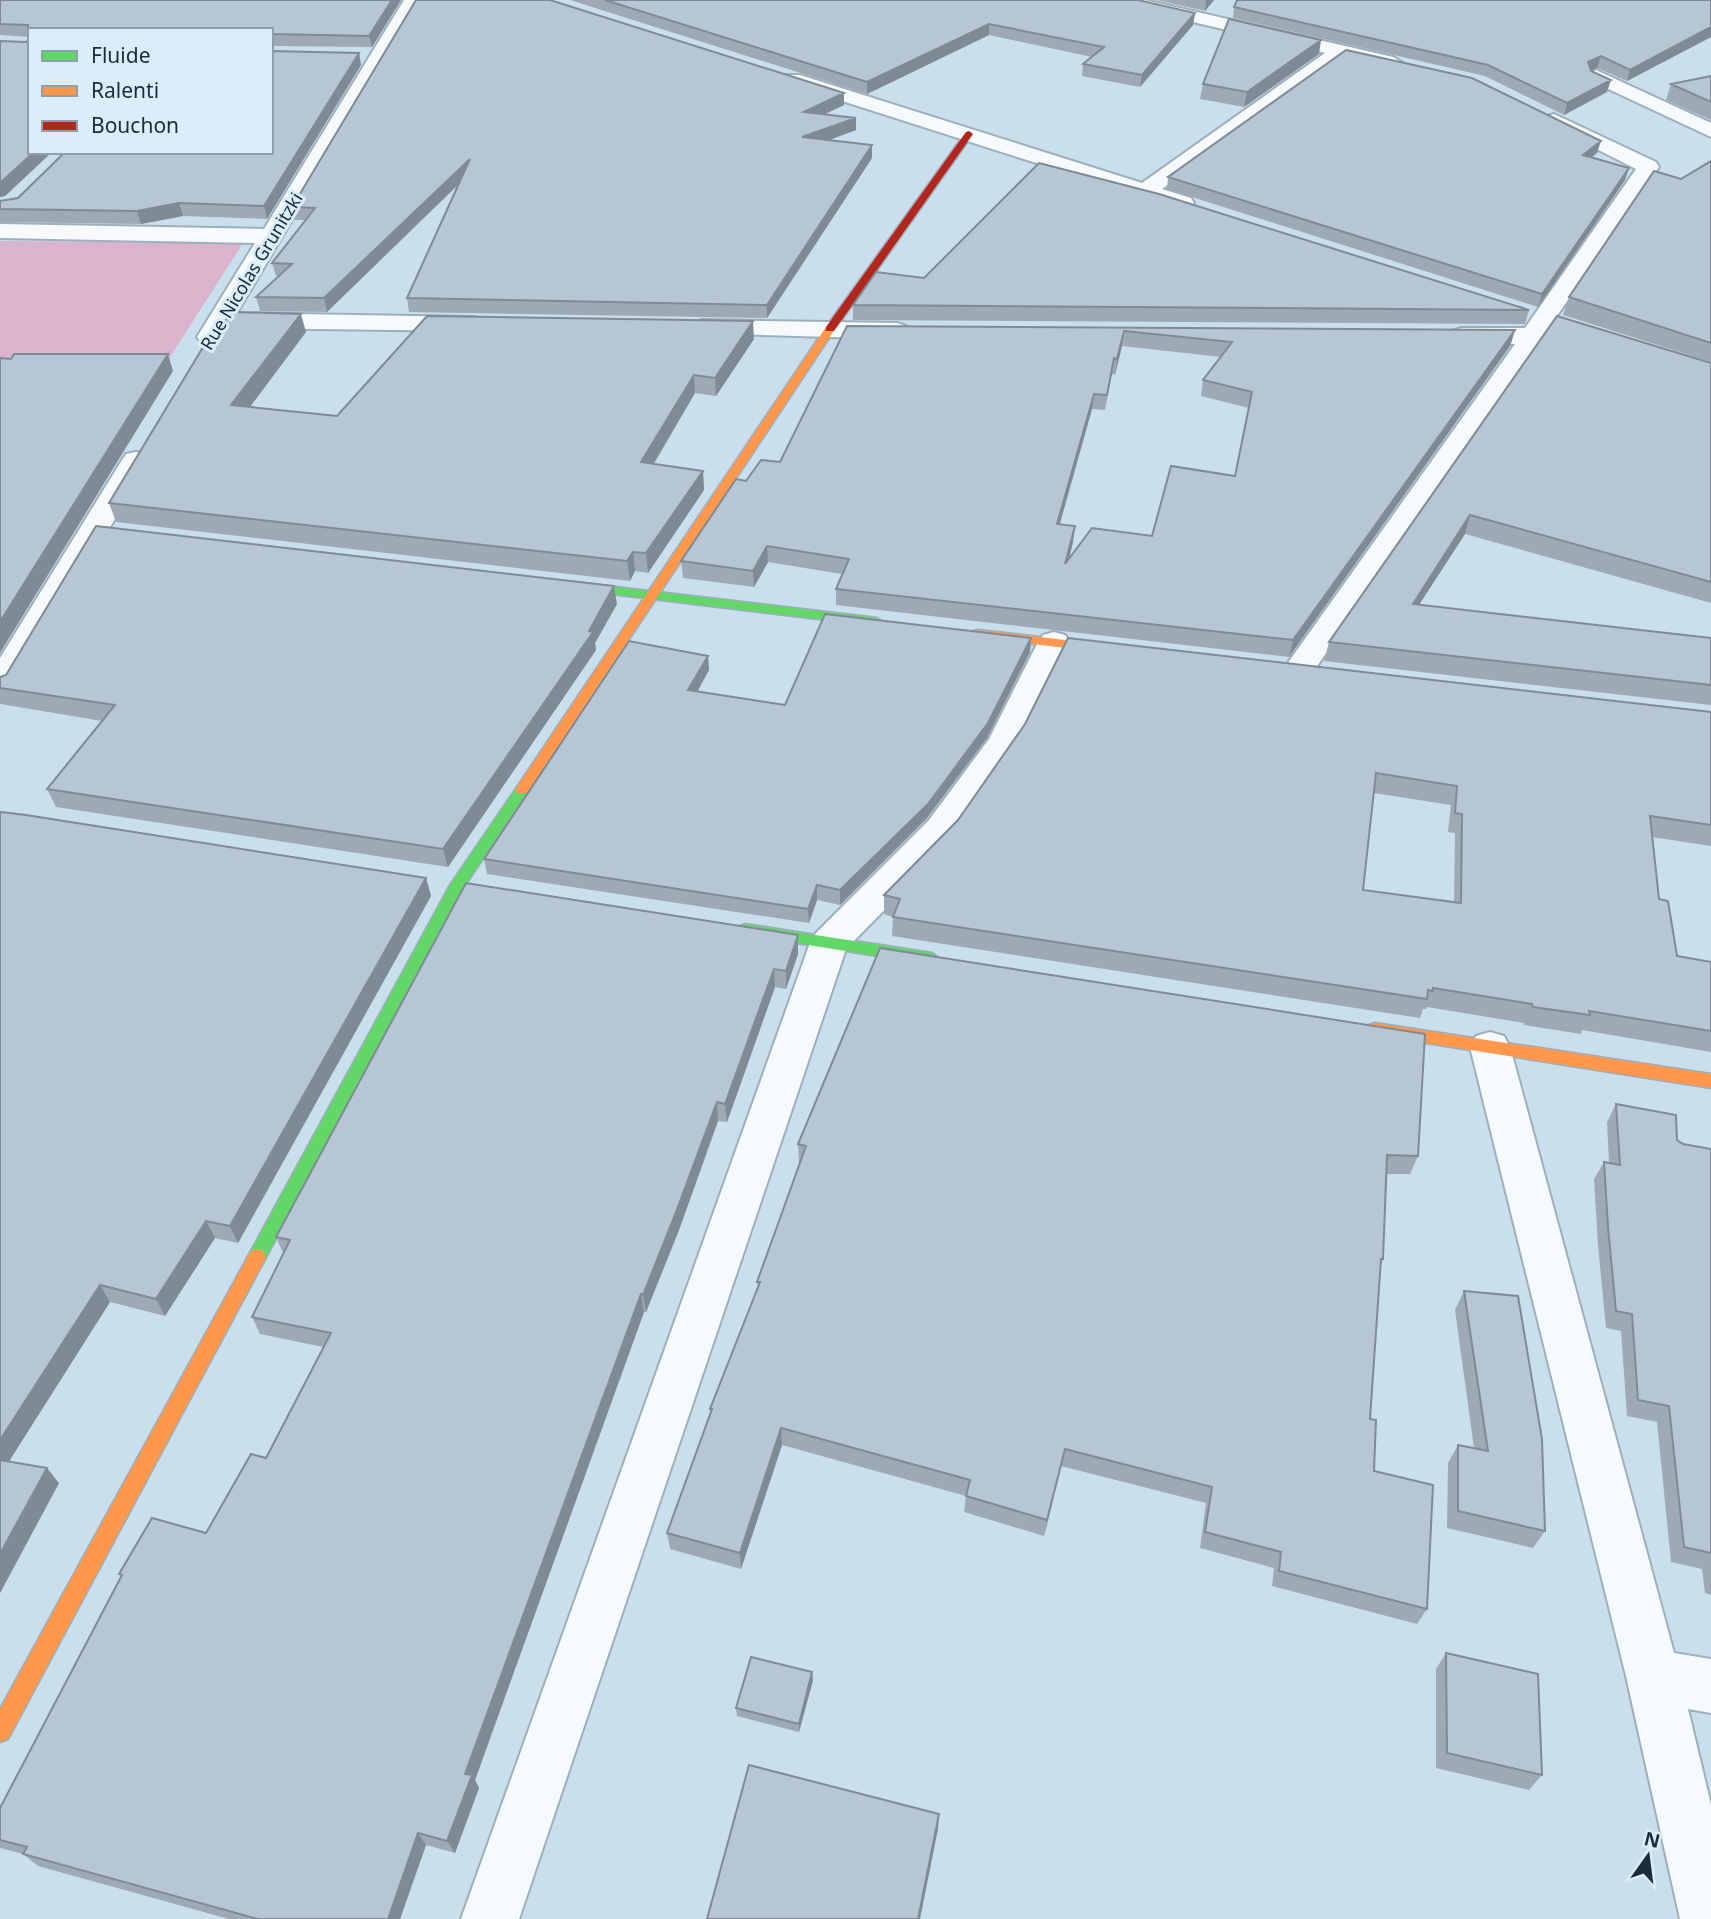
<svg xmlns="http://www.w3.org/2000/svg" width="1711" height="1919" viewBox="0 0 1711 1919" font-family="'Noto Sans',sans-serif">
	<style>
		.green { fill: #dab3cc }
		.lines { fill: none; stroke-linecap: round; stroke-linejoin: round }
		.street-casing { stroke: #9dafbc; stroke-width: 4 }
		.fast-casing { stroke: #9dafbc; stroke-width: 3 }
		.slow-casing { stroke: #9dafbc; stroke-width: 3 }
		.jam-casing { stroke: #9dafbc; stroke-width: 3 }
		.street { fill: #f7fafc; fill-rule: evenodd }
		.fast { fill: #63d668; fill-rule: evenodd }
		.slow { fill: #ff974d; fill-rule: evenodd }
		.jam { fill: #b3261e; fill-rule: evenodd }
		.wall { fill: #9daab6; fill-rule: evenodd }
		.shaded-wall { fill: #7f8b94 }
		.building { fill: #b6c6d4; stroke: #7f8b94; stroke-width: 2; fill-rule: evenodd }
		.labels { text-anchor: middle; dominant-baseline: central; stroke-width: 6; stroke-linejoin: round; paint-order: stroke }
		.far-street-label { font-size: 18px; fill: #1a2d38; stroke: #daedf9 }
	</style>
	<rect width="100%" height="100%" fill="#cadfed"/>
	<!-- green -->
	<path class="green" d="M 0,241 L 243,243 L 163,368 L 0,367 Z"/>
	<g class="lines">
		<defs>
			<path id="street" d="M 404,0 L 422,0 L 237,313 L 473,317 L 482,319 L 485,324 L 482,329 L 473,331 L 228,328 L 219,342 L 210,345 L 201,342 L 197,337 L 255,243 L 0,238 L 0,224 L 264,229 Z
				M 1113,0 L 1145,0 L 1393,57 L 1403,63 L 1393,69 L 1344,57 L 1162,189 L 1191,198 L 1194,203 L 1191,208 L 1183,210 L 786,83 L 783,79 L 786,75 L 800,75 L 1142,183 L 1325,53 L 1116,4 Z
				M 1596,70 L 1711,123 L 1711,137 L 1589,80 L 1586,76 Z
				M 1554,114 L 1656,162 L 1659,167 L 1309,678 L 1298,681 L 1287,678 L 1282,671 L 1287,664 L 1515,344 L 1452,341 L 1448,336 L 1452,331 L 1461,328 L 1525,328 L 1636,169 L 1547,124 L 1544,120 L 1547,116 Z
				M 702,320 L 897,323 L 906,326 L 910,331 L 906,336 L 897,339 L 693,333 L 689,328 L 693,323 Z
				M 136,452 L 146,454 L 150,460 L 16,685 L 12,692 L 0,695 L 0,658 L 122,460 L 126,454 Z
				M 1054,632 L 1065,635 L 1070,642 L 1021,742 L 955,838 L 846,949 L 519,1919 L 461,1919 L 810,943 L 816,933 L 929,820 L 989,739 L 1038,642 L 1043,635 Z
				M 1490,1032 L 1504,1036 L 1510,1047 L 1674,1653 L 1711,1659 L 1711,1713 L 1688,1709 L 1711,1805 L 1711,1919 L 1680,1919 L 1626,1676 L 1470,1047 L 1476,1036 Z"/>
			<path id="fast" d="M 565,581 L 877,618 L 883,622 L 877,626 L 561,588 L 559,585 Z
				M 522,785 L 529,790 L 464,887 L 263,1263 L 257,1265 L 251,1263 L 248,1257 L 251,1251 L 450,885 L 517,787 Z
				M 745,924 L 932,953 L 940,959 L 932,965 L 740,934 L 737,930 L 740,926 Z"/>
			<path id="slow" d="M 826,327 L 835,329 L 527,793 L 517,793 L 515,790 L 517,787 Z
				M 978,630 L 1117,646 L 1124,650 L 1117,654 L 973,637 L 973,631 Z
				M 1375,1023 L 1711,1074 L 1711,1088 L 1375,1035 L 1369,1033 L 1367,1029 L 1369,1025 Z
				M 257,1249 L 263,1251 L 266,1257 L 263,1263 L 8,1739 L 0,1742 L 0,1709 L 251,1251 Z"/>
			<path id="jam" d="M 969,131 L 973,134 L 834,331 L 826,331 L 826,327 L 966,132 Z"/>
		</defs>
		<!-- street casing -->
		<use href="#street" class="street-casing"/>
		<!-- fast casing -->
		<use href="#fast" class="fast-casing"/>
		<!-- slow casing -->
		<use href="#slow" class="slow-casing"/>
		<!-- jam casing -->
		<use href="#jam" class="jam-casing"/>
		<!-- street -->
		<use href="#street" class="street"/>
		<!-- fast -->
		<use href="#fast" class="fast"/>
		<!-- slow -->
		<use href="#slow" class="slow"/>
		<!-- jam -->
		<use href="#jam" class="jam"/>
	</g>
	<!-- wall -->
	<path class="wall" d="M 0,0 L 401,0 L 372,47 L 271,46 L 271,30 L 30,30 L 30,152 L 52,152 L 5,196 L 0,197 L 0,41 L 26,42 L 29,39 L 29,37 L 0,35 Z
		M 570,0 L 1138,0 L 1195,13 L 1193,25 L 1140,87 L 1082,76 L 1083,64 L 1092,57 L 989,35 L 867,94 Z
		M 1157,0 L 1214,0 L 1205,11 Z
		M 1711,0 L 1711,37 L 1627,81 L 1597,68 L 1591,70 L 1607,92 L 1564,115 L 1485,76 L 1233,18 L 1234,7 Z
		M 359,53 L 361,65 L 267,219 L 183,216 L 141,224 L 0,222 L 0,201 L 18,198 Z
		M 1319,54 L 1244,107 L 1200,99 L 1203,84 Z
		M 1711,76 L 1711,120 L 1666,100 L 1671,84 Z
		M 844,105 L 825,114 L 856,130 L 829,140 L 872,145 L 872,158 L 767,318 L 409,312 L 407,298 L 458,185 L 327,312 L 260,311 L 256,297 L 279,276 L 276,276 L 272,263 L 305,220 L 295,220 L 292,207 Z
		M 1597,153 L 1591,158 L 1629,168 L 1625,180 L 1538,307 L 1167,189 L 1168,177 Z
		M 1711,161 L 1711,362 L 1563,315 L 1569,297 L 1681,179 Z
		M 924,278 L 1529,310 L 1525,324 L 853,320 L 853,305 Z
		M 1557,316 L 1711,363 L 1711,603 L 1465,534 L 1419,605 L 1711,638 L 1711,705 L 1324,661 L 1329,642 Z
		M 847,326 L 1515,330 L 1510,346 L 1289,657 L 836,605 L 836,589 L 842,574 L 768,562 L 754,587 L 683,578 L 681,561 L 746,481 L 780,462 ZM 1122,346 L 1221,357 L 1203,380 L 1201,396 L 1249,408 L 1235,476 L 1152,536 L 1069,560 L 1073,542 L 1075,526 L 1060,524 L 1092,409 L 1105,410 L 1112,374 L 1115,375 Z
		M 306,332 L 250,407 L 337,416 L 754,339 L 716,396 L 695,393 L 654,464 L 703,471 L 704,490 L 648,573 L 635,571 L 630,581 L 116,522 L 109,503 Z
		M 617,604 L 595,643 L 596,650 L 448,867 L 56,807 L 47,789 L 102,721 L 0,704 L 0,677 Z
		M 1031,638 L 1030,652 L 987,738 L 927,818 L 840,905 L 817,900 L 809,923 L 487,874 L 484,859 L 708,656 L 709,670 L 697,692 L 785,705 Z
		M 1711,712 L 1711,846 L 1652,837 L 1659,899 L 1677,956 L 1711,962 L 1711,1052 L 1582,1030 L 1581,1034 L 1524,1025 L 1524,1023 L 1427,1007 L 1426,1009 L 1423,1009 L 1420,1018 L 892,936 L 893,917 L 884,914 L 884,895 L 958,820 ZM 1374,793 L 1451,805 L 1448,832 L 1455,833 L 1454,902 L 1363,890 Z
		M 0,814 L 426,878 L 431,896 L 238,1243 L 215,1238 L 165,1316 L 110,1302 L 9,1461 L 59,1483 L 0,1593 Z
		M 798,935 L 798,954 L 786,989 L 775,987 L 727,1122 L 718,1121 L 679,1230 L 646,1312 L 644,1312 L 475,1780 L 479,1788 L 455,1853 L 426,1845 L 400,1919 L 229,1919 L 38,1866 L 23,1854 L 0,1848 L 0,1808 L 121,1576 L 119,1574 L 206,1533 L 266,1458 L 323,1347 L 260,1334 L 252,1317 L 283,1253 L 276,1237 Z
		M 1616,1104 L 1683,1144 L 1711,1149 L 1711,1595 L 1705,1593 L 1702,1569 L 1671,1562 L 1657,1422 L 1627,1416 L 1621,1331 L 1606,1328 L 1598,1245 L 1594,1179 L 1604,1162 L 1609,1163 L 1607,1122 Z
		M 798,1144 L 1418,1156 L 1410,1174 L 1387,1174 L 1383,1259 L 1381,1265 L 1370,1419 L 1374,1471 L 1427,1609 L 1417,1624 L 1272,1586 L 1274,1568 L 1200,1548 L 1206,1503 L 1061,1466 L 1044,1536 L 964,1512 L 966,1496 L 782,1445 L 741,1569 L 670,1549 L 667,1533 L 711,1414 L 710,1409 L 758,1287 L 757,1282 L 800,1163 L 799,1163 Z
		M 1464,1291 L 1545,1531 L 1533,1548 L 1447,1528 L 1448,1463 L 1458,1445 L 1474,1448 L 1455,1310 Z
		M 1446,1653 L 1542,1775 L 1529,1790 L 1436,1768 L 1436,1669 Z
		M 813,1680 L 799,1732 L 737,1716 L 736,1708 Z"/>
	<!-- shaded-wall -->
	<path class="shaded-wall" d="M 392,0 L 401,0 L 372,47 L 369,36 Z
		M 1206,0 L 1214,0 L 1205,11 Z
		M 1195,13 L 1193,25 L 1140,87 L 1142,75 Z
		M 989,24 L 989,35 L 867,94 L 867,82 Z
		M 1711,27 L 1711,37 L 1627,81 L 1630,70 Z
		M 1321,40 L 1319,54 L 1244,107 L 1247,92 Z
		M 359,53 L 361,65 L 267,219 L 264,206 Z
		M 1601,56 L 1597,68 L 1585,74 L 1588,62 Z
		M 1611,80 L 1607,92 L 1564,115 L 1567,103 Z
		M 844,93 L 844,105 L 804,124 L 804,112 Z
		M 856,118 L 856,130 L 802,150 L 802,137 Z
		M 1601,141 L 1597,153 L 1579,167 L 1583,155 Z
		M 872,145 L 872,158 L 767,318 L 767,305 Z
		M 34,152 L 52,152 L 5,196 L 0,197 L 0,183 Z
		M 470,159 L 472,171 L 327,312 L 324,298 Z
		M 1629,168 L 1625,180 L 1538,307 L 1542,294 Z
		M 179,203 L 183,216 L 141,224 L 137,211 Z
		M 301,314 L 306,332 L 237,424 L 231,405 Z
		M 753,321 L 754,339 L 716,396 L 715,378 Z
		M 1515,330 L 1510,346 L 1289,657 L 1293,640 Z
		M 1124,331 L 1122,346 L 1115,375 L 1117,359 Z
		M 168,354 L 173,371 L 0,653 L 0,622 Z
		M 694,375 L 695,393 L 643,481 L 641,462 Z
		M 1094,394 L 1092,409 L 1055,540 L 1057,524 Z
		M 703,471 L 704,490 L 648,573 L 646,553 Z
		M 1470,515 L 1465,534 L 1407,623 L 1413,604 Z
		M 1075,526 L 1073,542 L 1063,581 L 1065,564 Z
		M 767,546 L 768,562 L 754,587 L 753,571 Z
		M 633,552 L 635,571 L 630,581 L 627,561 Z
		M 614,586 L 617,604 L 595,643 L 596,650 L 448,867 L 443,849 L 589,631 Z
		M 1031,638 L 1030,652 L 987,738 L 927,818 L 840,905 L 840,890 Z
		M 708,656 L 709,670 L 690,705 L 688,690 Z
		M 426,878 L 431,896 L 238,1243 L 230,1226 Z
		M 817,885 L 817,900 L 809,923 L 808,909 Z
		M 798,935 L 798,954 L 786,989 L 786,971 Z
		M 774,969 L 775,987 L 727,1122 L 725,1104 Z
		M 717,1102 L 718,1121 L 679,1230 L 646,1312 L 643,1295 Z
		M 206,1221 L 215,1238 L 165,1316 L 156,1299 Z
		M 100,1285 L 110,1302 L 1,1474 L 0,1472 L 0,1440 Z
		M 641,1294 L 644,1312 L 475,1780 L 479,1788 L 455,1853 L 447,1841 L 465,1774 Z
		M 781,1428 L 782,1445 L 741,1569 L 740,1553 Z
		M 1065,1449 L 1061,1466 L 1044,1536 L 1047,1520 Z
		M 47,1468 L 59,1483 L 0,1593 L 0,1554 Z
		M 812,1672 L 813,1680 L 799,1732 L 799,1724 Z
		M 939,1814 L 938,1829 L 920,1919 L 918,1919 Z
		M 418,1833 L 426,1845 L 400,1919 L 388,1919 Z"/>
	<!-- building -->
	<path class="building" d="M 0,0 L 392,0 L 369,36 L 271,34 L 271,30 L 30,30 L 30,152 L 34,152 L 0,183 L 0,41 L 26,42 L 29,39 L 28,25 L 0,24 Z
		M 416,0 L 550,0 L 844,93 L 804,112 L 856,118 L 802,137 L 872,145 L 767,305 L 407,298 L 470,159 L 324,298 L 256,297 L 292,264 L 272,263 L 315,208 L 292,207 Z
		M 605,0 L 1138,0 L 1195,13 L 1142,75 L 1083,64 L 1104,47 L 989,24 L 867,82 Z
		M 1237,0 L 1711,0 L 1711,27 L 1630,70 L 1601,56 L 1588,62 L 1591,71 L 1611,80 L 1567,103 L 1488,65 L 1234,7 Z
		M 1229,19 L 1321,40 L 1247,92 L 1203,84 Z
		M 1346,50 L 1472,78 L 1601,141 L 1583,155 L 1629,168 L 1542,294 L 1168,177 Z
		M 271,51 L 359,53 L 264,206 L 179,203 L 137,211 L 0,209 L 0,201 L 18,198 L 65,152 L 271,152 Z
		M 1711,76 L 1711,102 L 1671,84 Z
		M 1711,161 L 1711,343 L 1569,297 L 1654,171 L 1681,179 Z
		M 1039,163 L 1159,194 L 1529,310 L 853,305 L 876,272 L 924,278 Z
		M 234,312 L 301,314 L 231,405 L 337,416 L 427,316 L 753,321 L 715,378 L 694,375 L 641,462 L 703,471 L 646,553 L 633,552 L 627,561 L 109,503 L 211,334 Z
		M 1557,316 L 1711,363 L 1711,582 L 1470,515 L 1413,604 L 1711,638 L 1711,685 L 1329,642 Z
		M 847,326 L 1515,330 L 1293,640 L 836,589 L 849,559 L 767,546 L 753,571 L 681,561 L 736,479 L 746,481 L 761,460 L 780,462 ZM 1124,331 L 1232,342 L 1203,380 L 1252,392 L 1235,476 L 1171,466 L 1152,536 L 1092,528 L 1065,564 L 1075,526 L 1057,524 L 1094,394 L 1107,395 L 1114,358 L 1117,359 Z
		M 14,354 L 168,354 L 0,622 L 0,358 L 11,359 Z
		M 96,526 L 614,586 L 589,631 L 593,632 L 443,849 L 47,789 L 115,705 L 0,688 L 0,677 L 6,675 Z
		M 825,614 L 1031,638 L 988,723 L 928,804 L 840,890 L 817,885 L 808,909 L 484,859 L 629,641 L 708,656 L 688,690 L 785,705 Z
		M 1068,638 L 1711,712 L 1711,825 L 1650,816 L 1659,899 L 1668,901 L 1677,956 L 1711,962 L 1711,1031 L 1589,1011 L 1590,1015 L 1533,1007 L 1532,1004 L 1433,988 L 1433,991 L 1428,990 L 1427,999 L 893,917 L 900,899 L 884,895 L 958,820 L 1025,724 ZM 1376,773 L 1457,786 L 1455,813 L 1462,814 L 1461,903 L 1363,890 Z
		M 1,812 L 26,815 L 426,878 L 230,1226 L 206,1221 L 156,1299 L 100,1285 L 0,1440 L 0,814 Z
		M 466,883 L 798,935 L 786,971 L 774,969 L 725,1104 L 717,1102 L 676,1212 L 643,1295 L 641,1294 L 465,1774 L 472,1775 L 447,1841 L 418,1833 L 388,1919 L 258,1919 L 23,1854 L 27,1847 L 0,1840 L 0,1808 L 122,1575 L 119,1574 L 152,1518 L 206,1533 L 251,1454 L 266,1458 L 331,1333 L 252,1317 L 290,1240 L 276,1237 Z
		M 880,948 L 1425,1034 L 1418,1156 L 1387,1155 L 1383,1259 L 1381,1259 L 1370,1419 L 1376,1420 L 1374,1471 L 1433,1485 L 1427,1609 L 1279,1571 L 1281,1552 L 1205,1532 L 1212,1487 L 1065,1449 L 1047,1520 L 966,1496 L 970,1480 L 781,1428 L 740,1553 L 667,1533 L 712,1409 L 710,1409 L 760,1282 L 757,1282 L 806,1146 L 798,1144 Z
		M 1616,1104 L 1676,1115 L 1677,1140 L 1683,1144 L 1711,1149 L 1711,1553 L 1684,1547 L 1669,1406 L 1638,1400 L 1632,1314 L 1616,1311 L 1608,1227 L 1604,1162 L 1620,1165 Z
		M 1464,1291 L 1518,1296 L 1542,1439 L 1545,1531 L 1458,1511 L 1458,1445 L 1488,1451 Z
		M 0,1460 L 47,1468 L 0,1554 Z
		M 1446,1653 L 1538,1674 L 1542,1775 L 1447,1753 Z
		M 751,1657 L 812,1672 L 799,1724 L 736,1708 Z
		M 749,1765 L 939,1814 L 918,1919 L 707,1919 Z"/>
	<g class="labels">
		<!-- far-street labels -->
		<g class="far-street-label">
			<text transform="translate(251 271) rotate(-59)">Rue Nicolas Grunitzki</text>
		</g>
	</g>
	<!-- legend -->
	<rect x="28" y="28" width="245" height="126" fill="#daedf9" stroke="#8da0ac" stroke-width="2"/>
	<rect x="42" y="51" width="35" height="10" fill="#63d668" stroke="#8da0ac" stroke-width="2"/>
	<text x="91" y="63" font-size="21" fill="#1a2d38">Fluide</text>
	<rect x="42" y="86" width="35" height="10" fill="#ff974d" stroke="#8da0ac" stroke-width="2"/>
	<text x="91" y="98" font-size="21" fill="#1a2d38">Ralenti</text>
	<rect x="42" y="121" width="35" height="10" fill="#b3261e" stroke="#8da0ac" stroke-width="2"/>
	<text x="91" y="133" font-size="21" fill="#1a2d38">Bouchon</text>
	<!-- north arrow -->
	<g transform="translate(1648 1856) rotate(14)" stroke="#daedf9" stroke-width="5" paint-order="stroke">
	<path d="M0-5L12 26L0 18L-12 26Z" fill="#1a2d38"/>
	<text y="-10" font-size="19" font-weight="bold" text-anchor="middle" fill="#1a2d38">N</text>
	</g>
</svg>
